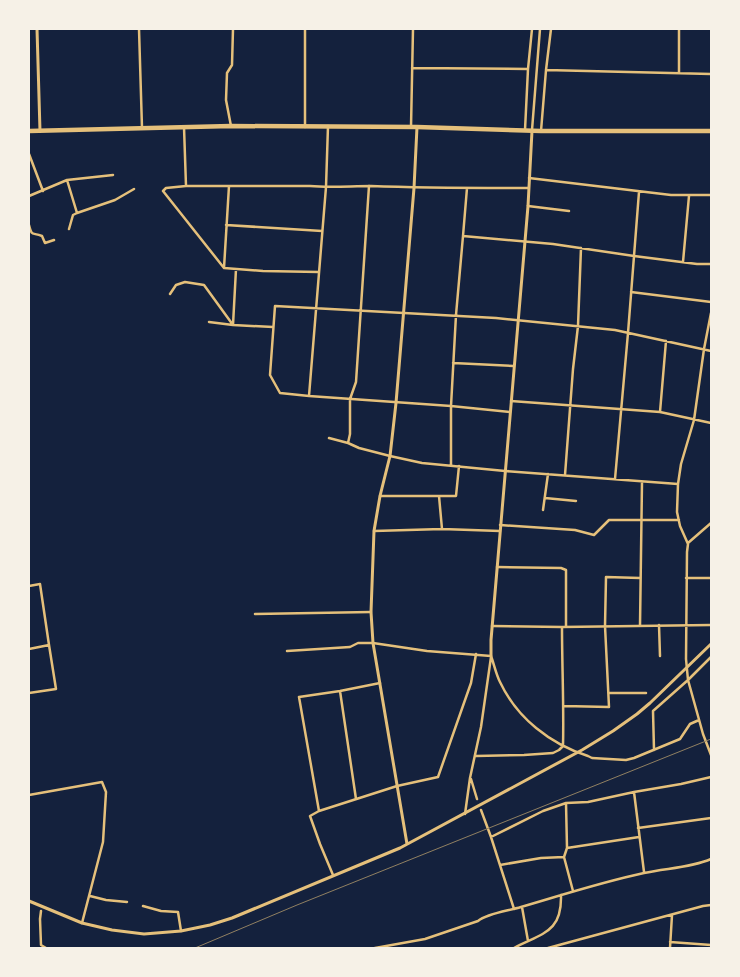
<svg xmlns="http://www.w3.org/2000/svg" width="740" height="977" viewBox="0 0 740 977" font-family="Jost,sans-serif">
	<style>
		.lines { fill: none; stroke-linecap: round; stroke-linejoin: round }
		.minor { stroke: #e5c07b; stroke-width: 2.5 }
		.tertiary { stroke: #e5c07b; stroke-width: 3 }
		.trunk { stroke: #e5c07b; stroke-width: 4.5 }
		.tram { stroke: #918062; stroke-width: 1 }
	</style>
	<rect width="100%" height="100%" fill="#14213d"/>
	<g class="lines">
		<!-- minor -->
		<path class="minor" d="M 139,29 L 142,128
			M 305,29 L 305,127
			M 412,68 L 528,69
			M 546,70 L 711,74
			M 679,73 L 679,29
			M 231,126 L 226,100 L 227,73 L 232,65 L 233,29
			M 184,127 L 186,186 L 310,186 C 330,188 351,186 371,186 C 424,188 476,188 528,188
			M 411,127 L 413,29
			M 525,130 L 528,69 L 532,29
			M 532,130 L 540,29
			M 541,131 L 546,70 L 551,29
			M 29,154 L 43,191
			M 529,178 L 671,195 L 711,195
			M 67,180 L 77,213 L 115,200 L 134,189
			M 186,186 L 166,188 L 163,191 L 224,268
			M 229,186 L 224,268 L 263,271 L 319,272
			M 369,186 L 356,382 L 350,399 L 350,434 L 348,443 L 359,448 L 390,456 L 422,463 L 505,471 L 678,484
			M 29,196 L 67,180 L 113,175
			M 528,206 L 569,211
			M 29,225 C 32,237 32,232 42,236 L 45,243 L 54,240
			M 226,225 L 322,231
			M 69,229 L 73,215 L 77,213
			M 463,236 L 553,244 L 634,256 L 697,264 L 711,264
			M 683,262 L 689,196
			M 236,269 L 233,325 L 273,327
			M 631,292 L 711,302
			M 170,294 L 176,285 L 185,282 L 204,285 L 233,325 L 209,322
			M 453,363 L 514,366
			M 309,396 L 326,187 L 328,126
			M 511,401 L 660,412 L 711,423
			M 510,412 L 451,406 L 309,396 L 280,393 L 270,375 L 275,306 L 496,318 L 615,330 L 711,351
			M 660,412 L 666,341
			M 329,438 L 348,443
			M 451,465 L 451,406 L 456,315 L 463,236 L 467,188
			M 565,475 L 573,369 L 578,326 L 581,248
			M 615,479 L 628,333 L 639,192
			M 380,496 L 456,496 L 459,466
			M 439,496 L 442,529
			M 545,498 L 576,501
			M 543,510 L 548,474
			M 500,525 L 575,530 L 594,535 L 609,520 L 679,520
			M 374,531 L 442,529 L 500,531
			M 688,543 L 711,523
			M 497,567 L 561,568 L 566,570 L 566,627
			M 686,578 L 711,578
			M 29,586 L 40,584 L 49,645 L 56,689 L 29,693
			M 255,614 L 371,612
			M 659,625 L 660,656
			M 492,626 L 562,627 L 711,625
			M 640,626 L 642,482
			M 29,649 L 49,645
			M 287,651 L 350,647 L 358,643 L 373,643 L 427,651 L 491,656
			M 491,656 C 494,664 496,674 500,682 C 517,718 550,744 588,756 L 592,758 L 626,760 L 634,758 L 680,739 L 690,724 L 699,720
			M 711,657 L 688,680 L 703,734 L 711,755
			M 340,691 L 356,799
			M 609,693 L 646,693
			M 564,706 L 609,707 L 605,626 L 606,577 L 640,578
			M 654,750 L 653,711 L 688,680 L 686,659 L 687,552 L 688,544 L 680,526 L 677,512 L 678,484 L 681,464 L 694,420 L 704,349 L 711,313
			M 476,756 L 524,755 L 553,753 L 559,750 L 563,746 C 564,706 562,667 562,627
			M 471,779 L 477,799
			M 634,792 L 644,872
			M 29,795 L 102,782 L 106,792 L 103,842 L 82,923
			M 566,803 L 567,848
			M 481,810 L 491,837 L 514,909
			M 319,811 L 299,697 L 340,691 L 380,683
			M 465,814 L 470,778 L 481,727 L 491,657
			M 638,828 L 711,818
			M 491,837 L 543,811 L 566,803 L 588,802 L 634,792 L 681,784 L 711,777
			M 564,857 L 573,891
			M 500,865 L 541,858 L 564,857 L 567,848 L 639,837
			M 333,875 L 320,844 L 310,816 L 319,811 L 397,786 L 438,777 L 471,683 L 476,654
			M 90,896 L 106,900 L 127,902
			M 143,906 L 161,911 L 178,912 L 181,931
			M 522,907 L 528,941
			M 41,911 L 40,919 L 41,945 L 46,948
			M 670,942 L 711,945
			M 375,948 L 425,939 L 478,921 C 488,913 508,911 521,907 C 562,895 602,882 644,873 C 666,868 690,868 711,859
			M 514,948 C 542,933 562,933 561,895
			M 548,948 L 703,906 L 711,905
			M 670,948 L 672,915"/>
		<!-- tertiary -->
		<path class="tertiary" d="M 37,29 L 40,131
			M 491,656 L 491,640 L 528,206 L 532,131
			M 407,844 L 373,643 L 371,612 L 374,531 L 380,496 L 390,456 L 396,403 L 414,188 L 417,127
			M 29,901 L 82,923 L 112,930 L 144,934 L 181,931 L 210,925 L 232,918 L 400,848 L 582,750 L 613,731 L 637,714 L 650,703 L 711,644"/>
		<!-- trunk -->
		<path class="trunk" d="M 29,131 L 231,126 L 417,127 L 541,131 L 711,131"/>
		<!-- tram -->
		<path class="tram" d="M 195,948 L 297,905 L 711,739"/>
	</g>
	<!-- border -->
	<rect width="740" height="977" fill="none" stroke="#f6f1e7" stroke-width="60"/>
</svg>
